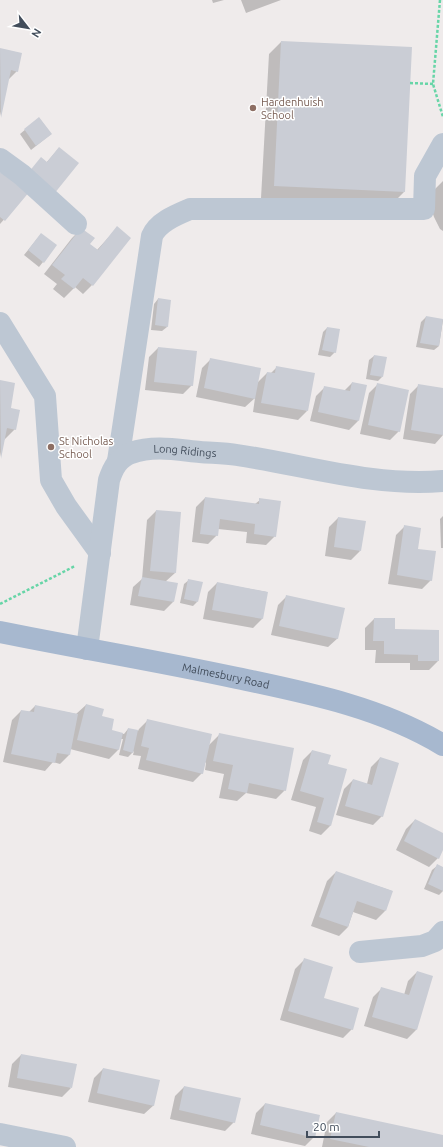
<svg xmlns="http://www.w3.org/2000/svg" width="443" height="1147" viewBox="0 0 443 1147" font-family="Ubuntu,sans-serif">
	<style>
		.shadow { fill: #0003 }
		.building { fill: #cacdd5 }
		.lines { fill: none; stroke-linecap: round; stroke-linejoin: round }
		.path { stroke: #67d5a7; stroke-width: 2.5; stroke-dasharray: 3 2; stroke-linecap: butt }
		.minor { stroke: #bdc7d3; stroke-width: 22 }
		.major { stroke: #a7b8cf; stroke-width: 22 }
		.education-dot { fill: #8d6e63; stroke: #fff; stroke-width: 1.5 }
		.labels { text-anchor: middle; dominant-baseline: central; stroke-width: 3; stroke-linejoin: round; paint-order: stroke }
		.education-label { font-size: 11px; fill: #785e54; stroke: #fff; text-anchor: start }
		.street-label { font-size: 11px; fill: #424d5b; stroke: #fff }
	</style>
	<rect width="100%" height="100%" fill="#efebeb"/>
	<!-- shadow -->
	<path class="shadow" d="M 212,0 L 224,0 L 213,3 Z
		M 241,0 L 281,0 L 246,13 Z
		M 281,42 L 404,192 L 392,204 L 261,198 L 269,54 Z
		M 0,49 L 21,54 L 17,71 L 8,80 L 0,116 Z
		M 39,118 L 51,134 L 31,150 L 20,134 Z
		M 59,148 L 30,190 L 0,224 L 0,174 L 20,183 L 41,159 L 46,163 Z
		M 443,181 L 443,231 L 440,229 L 434,217 L 430,205 L 434,190 Z
		M 117,228 L 92,285 L 83,294 L 75,287 L 64,298 L 53,289 L 57,284 L 44,274 L 72,238 L 81,229 L 89,244 L 97,250 Z
		M 41,234 L 43,262 L 39,267 L 24,255 Z
		M 158,299 L 167,327 L 162,331 L 151,330 L 154,304 Z
		M 426,317 L 443,320 L 439,346 L 434,350 L 416,347 L 421,322 Z
		M 327,328 L 335,352 L 330,357 L 318,355 L 323,332 Z
		M 158,348 L 192,385 L 183,394 L 145,390 L 149,357 Z
		M 374,356 L 382,377 L 378,381 L 366,379 L 369,360 Z
		M 211,359 L 258,382 L 267,373 L 271,373 L 277,367 L 307,411 L 298,420 L 253,412 L 255,398 L 245,407 L 196,397 L 202,368 Z
		M 0,381 L 14,384 L 10,409 L 15,429 L 3,441 L 0,457 Z
		M 352,383 L 366,386 L 358,421 L 349,430 L 310,421 L 316,396 L 325,387 L 344,391 Z
		M 378,384 L 399,431 L 390,440 L 360,434 L 369,393 Z
		M 419,385 L 443,389 L 443,435 L 435,444 L 403,439 L 410,394 Z
		M 205,498 L 255,504 L 260,500 L 275,536 L 266,545 L 246,543 L 247,532 L 218,529 L 217,535 L 208,544 L 192,542 L 196,507 Z
		M 156,511 L 175,573 L 165,582 L 176,584 L 173,602 L 164,611 L 130,605 L 133,587 L 142,579 L 147,520 Z
		M 443,516 L 443,548 L 441,548 L 440,519 Z
		M 338,518 L 360,551 L 351,560 L 325,556 L 329,527 Z
		M 405,526 L 417,550 L 431,580 L 422,589 L 388,584 L 396,535 Z
		M 189,580 L 197,602 L 193,606 L 180,603 L 184,584 Z
		M 217,583 L 267,592 L 262,619 L 253,628 L 203,619 L 208,592 Z
		M 287,596 L 338,638 L 328,647 L 271,635 L 278,605 Z
		M 374,619 L 394,630 L 438,661 L 429,670 L 410,670 L 410,663 L 375,663 L 376,650 L 365,650 L 365,628 Z
		M 86,705 L 100,717 L 110,731 L 124,734 L 128,729 L 138,731 L 139,729 L 148,720 L 209,745 L 220,734 L 285,790 L 276,799 L 246,793 L 237,801 L 219,798 L 224,774 L 205,770 L 206,763 L 205,762 L 202,773 L 193,782 L 138,769 L 141,756 L 133,755 L 134,751 L 128,757 L 119,755 L 123,739 L 121,739 L 118,750 L 109,759 L 70,749 L 69,755 L 60,764 L 53,762 L 45,771 L 3,762 L 12,720 L 21,711 L 29,712 L 35,706 L 76,714 Z
		M 312,751 L 327,765 L 330,826 L 321,835 L 309,831 L 316,807 L 291,800 L 303,760 Z
		M 380,758 L 382,816 L 373,825 L 336,815 L 344,789 L 353,780 L 367,784 L 371,767 Z
		M 415,820 L 443,834 L 443,848 L 438,858 L 429,867 L 396,850 L 406,829 Z
		M 437,866 L 443,868 L 443,891 L 439,895 L 424,889 L 432,870 Z
		M 336,872 L 392,891 L 385,911 L 376,920 L 353,912 L 348,927 L 339,936 L 311,926 L 327,881 Z
		M 304,960 L 322,998 L 352,1029 L 343,1038 L 280,1020 L 295,969 Z
		M 417,972 L 416,1030 L 407,1039 L 364,1026 L 373,997 L 382,988 L 404,995 L 408,981 Z
		M 21,1055 L 71,1088 L 62,1097 L 8,1087 L 12,1064 Z
		M 103,1069 L 154,1105 L 144,1114 L 88,1102 L 94,1078 Z
		M 184,1087 L 234,1122 L 225,1131 L 170,1119 L 175,1096 Z
		M 265,1104 L 314,1137 L 305,1146 L 251,1134 L 256,1113 Z
		M 336,1113 L 443,1136 L 443,1147 L 322,1147 L 327,1122 Z"/>
	<!-- building -->
	<path class="building" d="M 281,41 L 412,47 L 405,192 L 274,186 Z
		M 0,48 L 22,53 L 18,72 L 11,70 L 1,118 Z
		M 39,117 L 52,134 L 36,146 L 24,129 Z
		M 59,147 L 79,163 L 54,194 L 28,173 L 41,157 L 47,162 Z
		M 4,168 L 30,191 L 5,221 L 0,217 L 0,173 Z
		M 117,226 L 131,238 L 93,286 L 83,278 L 74,289 L 61,279 L 65,275 L 52,265 L 81,228 L 95,238 L 90,244 L 98,250 Z
		M 41,233 L 57,245 L 44,263 L 28,250 Z
		M 158,298 L 171,300 L 168,327 L 155,325 Z
		M 426,316 L 443,319 L 439,346 L 420,343 Z
		M 327,327 L 340,329 L 336,353 L 322,350 Z
		M 158,347 L 197,351 L 193,386 L 154,382 Z
		M 374,355 L 387,357 L 383,377 L 370,375 Z
		M 210,358 L 261,368 L 255,399 L 204,388 Z
		M 276,366 L 315,373 L 308,411 L 261,403 L 267,372 L 275,373 Z
		M 0,380 L 15,383 L 11,408 L 20,410 L 16,430 L 7,428 L 1,459 Z
		M 352,382 L 367,385 L 359,421 L 318,412 L 324,386 L 350,391 Z
		M 377,383 L 409,390 L 400,432 L 368,425 Z
		M 418,384 L 443,388 L 443,435 L 411,430 Z
		M 205,497 L 259,504 L 259,498 L 281,501 L 276,537 L 254,534 L 255,524 L 220,519 L 218,536 L 200,534 Z
		M 156,510 L 181,512 L 176,573 L 150,571 Z
		M 338,517 L 366,521 L 361,551 L 334,547 Z
		M 404,525 L 421,528 L 418,549 L 436,551 L 432,581 L 397,575 Z
		M 142,577 L 178,583 L 174,602 L 138,596 Z
		M 188,579 L 203,582 L 198,602 L 184,599 Z
		M 217,582 L 268,592 L 263,619 L 212,610 Z
		M 286,595 L 345,608 L 338,639 L 279,626 Z
		M 374,618 L 395,618 L 395,629 L 439,630 L 439,661 L 418,661 L 418,655 L 384,654 L 384,641 L 373,641 Z
		M 86,704 L 104,709 L 102,716 L 114,719 L 112,730 L 123,733 L 119,750 L 77,740 Z
		M 35,705 L 78,714 L 70,755 L 57,753 L 55,763 L 11,754 L 21,710 L 34,712 Z
		M 147,719 L 212,734 L 203,774 L 146,760 L 149,748 L 141,746 Z
		M 128,728 L 138,730 L 133,753 L 123,750 Z
		M 219,733 L 294,748 L 286,791 L 249,783 L 247,793 L 228,789 L 233,765 L 213,761 Z
		M 312,750 L 331,755 L 328,764 L 347,769 L 331,826 L 317,822 L 324,798 L 300,791 Z
		M 380,757 L 399,763 L 383,817 L 345,806 L 353,779 L 372,785 Z
		M 415,819 L 443,833 L 443,850 L 439,859 L 404,841 Z
		M 437,864 L 443,867 L 443,891 L 428,884 Z
		M 336,871 L 393,891 L 386,911 L 357,901 L 348,927 L 319,917 Z
		M 304,958 L 333,967 L 324,998 L 359,1008 L 353,1030 L 288,1011 Z
		M 417,971 L 433,976 L 417,1030 L 372,1017 L 381,987 L 409,995 Z
		M 21,1054 L 77,1064 L 72,1088 L 17,1078 Z
		M 103,1068 L 160,1080 L 154,1106 L 97,1093 Z
		M 184,1086 L 241,1098 L 235,1123 L 179,1110 Z
		M 265,1103 L 320,1115 L 315,1138 L 260,1125 Z
		M 336,1112 L 443,1135 L 443,1147 L 369,1147 L 330,1139 Z"/>
	<g class="lines">
		<!-- path -->
		<path class="path" d="M 440,0 L 433,84 L 443,117
			M 410,83 L 433,84
			M 0,604 L 75,566"/>
		<!-- minor -->
		<g class="minor">
			<path d="M 0,159 L 22,175 L 76,224"/>
			<path d="M 0,323 L 45,396 L 51,480 L 66,506 L 100,553"/>
			<path d="M 118,461 L 152,236 C 158,222 176,215 190,209 L 424,209 L 425,176 L 443,144"/>
			<path id="s1" d="M 87,649 L 109,480 C 113,468 118,458 131,453 C 154,445 178,450 200,452 C 212,453 225,453 237,455 C 305,465 373,487 443,481"/>
			<path d="M 360,952 L 422,946 L 435,941 L 443,932"/>
			<path d="M 0,1134 L 65,1147"/>
		</g>
		<!-- major -->
		<path class="major" id="s2" d="M 0,632 C 79,648 158,661 237,678 C 308,693 380,707 443,745"/>
	</g>
	<!-- markers -->
	<g class="education-dot">
		<circle cx="253" cy="108" r="4"/>
		<circle cx="51" cy="447" r="4"/>
	</g>
	<g class="labels">
		<!-- education labels -->
		<g class="education-label">
			<text x="261" y="102">Hardenhuish<tspan x="261" dy="13">School</tspan></text>
			<text x="59" y="441">St Nicholas<tspan x="59" dy="13">School</tspan></text>
		</g>
		<!-- street labels -->
		<g class="street-label">
			<text stroke="none"><textPath href="#s1" startOffset="261">Long Ridings</textPath></text>
			<text stroke="none"><textPath href="#s2" startOffset="230">Malmesbury Road</textPath></text>
		</g>
	</g>
	<!-- north arrow -->
	<g transform="translate(28 28) rotate(121)" stroke="#ffffff" stroke-width="3" paint-order="stroke">
	<path d="M0-3L7 15L0 10L-7 15Z" fill="#424d5b"/>
	<text y="-6" font-size="11" font-weight="bold" text-anchor="middle" fill="#424d5b">N</text>
	</g>
	<!-- scale -->
	<path d="M307 1131v6h72v-6" fill="none" stroke="#424d5b" stroke-width="2"/>
	<text x="313" y="1131" font-size="12" fill="#424d5b" stroke="#ffffff" stroke-width="3" paint-order="stroke">20 m</text>
</svg>
